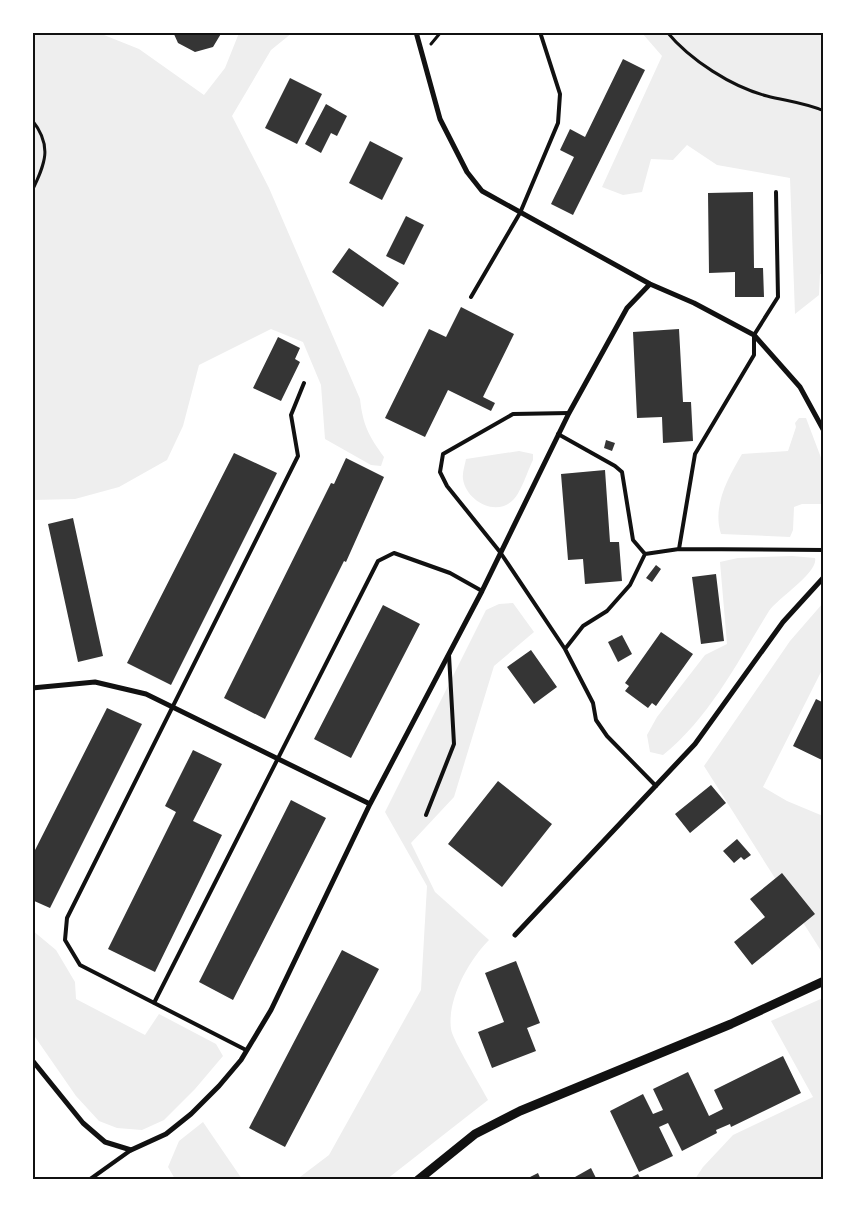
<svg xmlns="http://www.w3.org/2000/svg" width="856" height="1212" viewBox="0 0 856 1212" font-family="Poppins,sans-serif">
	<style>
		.green { fill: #eee }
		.building { fill: #353535 }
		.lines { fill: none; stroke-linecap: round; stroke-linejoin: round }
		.path { stroke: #111; stroke-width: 3 }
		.service { stroke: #111; stroke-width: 4 }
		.minor { stroke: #111; stroke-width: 5 }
		.tertiary { stroke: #111; stroke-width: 9 }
		.neatline { fill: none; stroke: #111; stroke-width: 2 }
	</style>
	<rect width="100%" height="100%" fill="#fff"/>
	<!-- green -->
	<path class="green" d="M 32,33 L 99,33 L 139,49 L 204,95 L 225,68 L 239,33 L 292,33 L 271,50 L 232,116 L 269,188 L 360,399 C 363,426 369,436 384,457 L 381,466 L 371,465 L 325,439 L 321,385 L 303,342 L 271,329 L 199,365 L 183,426 L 167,460 L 119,487 L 75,499 L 33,500 Z
		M 642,33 L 823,33 L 823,274 L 820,274 L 819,295 L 795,314 L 790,178 L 717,165 L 687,145 L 673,160 L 651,159 L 642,192 L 623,195 L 602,187 L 662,56 Z
		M 799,418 L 806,418 L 823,463 L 823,504 L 802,504 L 794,507 L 793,530 L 790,537 L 721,534 C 712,506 728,478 742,454 L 788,451 L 796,427 L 795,423 Z
		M 519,451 L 533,454 L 533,460 C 528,470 521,492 514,499 C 497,518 466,501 463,479 C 462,473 465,465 466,459 Z
		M 792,556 L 815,558 C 819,572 778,598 769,611 C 738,661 710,717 663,755 L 650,752 L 647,735 L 657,717 L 705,655 L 727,644 L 720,562 L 738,558 Z
		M 513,603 L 534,632 L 494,666 L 454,797 L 411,843 L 435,892 L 489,940 C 469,960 447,999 451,1029 C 452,1039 482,1088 488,1100 L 387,1179 L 296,1180 L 329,1155 L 421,990 L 427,886 L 385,812 L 486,610 L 499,604 Z
		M 823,603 L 823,668 L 763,787 L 787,801 L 823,816 L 823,954 L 704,766 L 790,641 Z
		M 32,930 L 56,950 L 75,982 L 76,999 L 145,1035 L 159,1014 L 216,1044 L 223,1056 L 195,1089 L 164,1120 L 142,1130 L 117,1128 L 99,1121 L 76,1096 L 33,1034 Z
		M 823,998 L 823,1179 L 695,1179 L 703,1167 L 733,1135 L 813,1097 L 771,1021 Z
		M 203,1122 L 242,1179 L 175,1179 L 168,1167 L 179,1141 Z"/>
	<!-- building -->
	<path class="building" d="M 173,32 L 222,32 L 213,47 L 195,52 L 178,43 Z
		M 623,59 L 645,70 L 573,215 L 551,204 L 574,157 L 560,150 L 570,129 L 585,137 Z
		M 290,78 L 322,94 L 297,144 L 265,128 Z
		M 326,104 L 347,116 L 337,136 L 331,133 L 321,153 L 305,144 Z
		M 370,141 L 403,158 L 382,200 L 349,183 Z
		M 753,192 L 754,268 L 763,268 L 764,297 L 735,297 L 735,272 L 709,273 L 708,193 Z
		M 406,216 L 424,225 L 404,265 L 386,256 Z
		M 349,248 L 399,283 L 383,307 L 332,272 Z
		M 461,307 L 514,334 L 483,397 L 495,403 L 491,411 L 448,390 L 425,437 L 385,418 L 429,329 L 446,337 Z
		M 679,329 L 683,402 L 691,402 L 693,441 L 663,443 L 662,417 L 637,418 L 633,332 Z
		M 278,337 L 300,348 L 295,359 L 300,362 L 281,401 L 253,388 Z
		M 606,440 L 615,443 L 612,451 L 604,448 Z
		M 234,453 L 277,473 L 171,685 L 127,663 Z
		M 346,458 L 384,477 L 346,562 L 344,561 L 265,719 L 224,698 L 331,483 L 334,484 Z
		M 605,470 L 610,542 L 619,542 L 622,581 L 585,584 L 583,559 L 568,560 L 561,474 Z
		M 73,518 L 103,656 L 78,662 L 48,524 Z
		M 656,565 L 661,569 L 652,582 L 646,578 Z
		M 716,574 L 724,641 L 701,644 L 692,577 Z
		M 383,605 L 420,624 L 351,758 L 314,739 Z
		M 661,632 L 693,654 L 656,706 L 652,703 L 648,708 L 625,691 L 629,686 L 625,683 Z
		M 622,635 L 632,654 L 618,662 L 608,642 Z
		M 531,650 L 557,687 L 534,704 L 507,667 Z
		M 816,699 L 824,703 L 824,761 L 793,746 Z
		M 107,708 L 142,724 L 50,908 L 32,900 L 32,856 Z
		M 193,750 L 222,764 L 193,821 L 222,835 L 155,972 L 108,949 L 176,812 L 165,806 Z
		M 498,781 L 552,824 L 502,887 L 448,844 Z
		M 711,785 L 726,803 L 690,833 L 675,814 Z
		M 291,800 L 326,818 L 233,1000 L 199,982 Z
		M 737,839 L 751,855 L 744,860 L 741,857 L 734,863 L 723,851 Z
		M 782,873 L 815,914 L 752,965 L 734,942 L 765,917 L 750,899 Z
		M 342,950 L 379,969 L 285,1147 L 249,1128 Z
		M 516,961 L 540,1023 L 527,1028 L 536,1051 L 492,1068 L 478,1032 L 504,1022 L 485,973 Z
		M 783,1056 L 801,1093 L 731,1127 L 730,1124 L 716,1130 L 717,1133 L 682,1151 L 668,1123 L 659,1127 L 673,1156 L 639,1172 L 610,1111 L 643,1094 L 653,1114 L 663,1110 L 653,1089 L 688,1072 L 709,1116 L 723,1109 L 714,1090 Z
		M 591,1168 L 597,1180 L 576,1180 L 575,1177 Z
		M 538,1173 L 541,1180 L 524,1180 Z
		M 638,1174 L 641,1180 L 626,1180 Z"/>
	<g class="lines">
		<!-- path -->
		<path class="path" d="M 667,32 C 690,60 732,87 767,96 C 786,101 806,103 824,111
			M 431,44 L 441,32
			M 32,120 C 53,146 45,164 32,191"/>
		<!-- service -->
		<path class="service" d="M 471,297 L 520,213 L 558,123 L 560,94 L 540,32
			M 569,413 L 513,414 L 443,454 L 440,472 L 447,486 L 500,552 L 565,649 L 593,703 L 596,720 L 607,736 L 656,786
			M 558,434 L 615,466 L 622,472 L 633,540 L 645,554
			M 679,549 L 695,454 L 754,355 L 754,335 L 778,297 L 776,192
			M 565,649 L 583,626 L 607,611 L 630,585 L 645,554 L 679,549 L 824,550
			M 426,815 L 454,744 L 449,655
			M 154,1003 L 378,561 L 394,553 L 450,573 L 482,591
			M 246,1050 L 80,965 L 65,940 L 67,918 L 298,456 L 291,415 L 304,383
			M 89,1180 L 131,1150"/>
		<!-- minor -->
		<path class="minor" d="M 416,32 L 440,119 L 467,172 L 482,191 L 650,284 L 694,303 L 754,335 L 800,387 L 824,431
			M 32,688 L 95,682 L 146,694 L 370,804
			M 515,935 L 695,744 L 783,622 L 824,577
			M 32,1060 L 83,1123 L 105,1142 L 131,1150 L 166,1134 L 191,1114 L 219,1086 L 241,1060 L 271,1010 L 370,804 L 482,591 L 569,413 L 627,308 L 650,284"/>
		<!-- tertiary -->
		<path class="tertiary" d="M 418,1180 L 475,1134 L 520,1111 L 731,1024 L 824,981"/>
	</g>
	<!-- border -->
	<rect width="856" height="1212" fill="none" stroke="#ffffff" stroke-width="68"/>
	<rect x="34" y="34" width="788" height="1144" class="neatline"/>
</svg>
